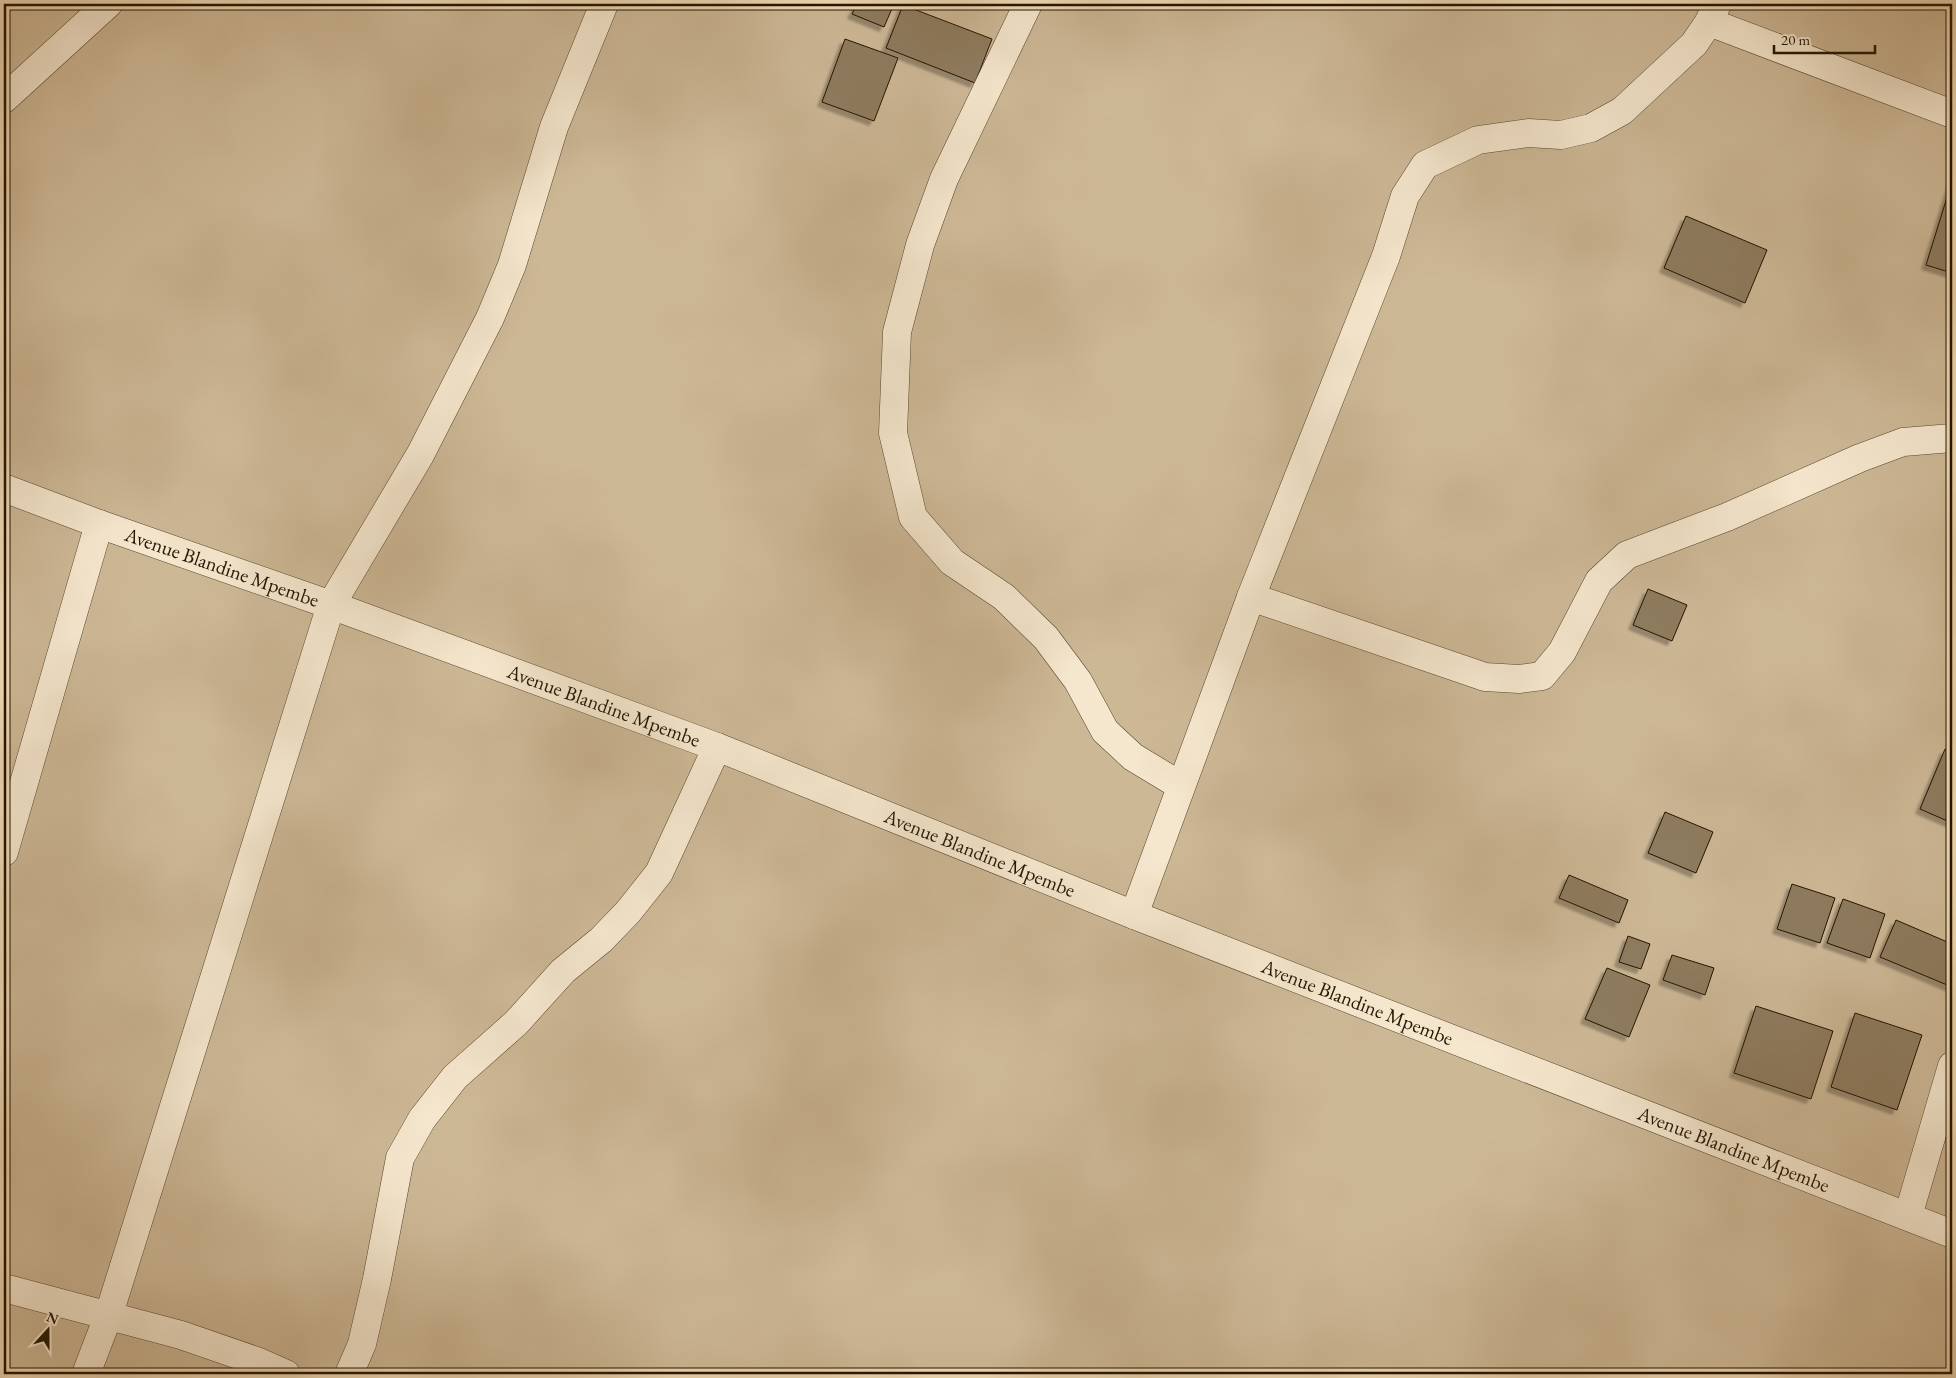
<svg xmlns="http://www.w3.org/2000/svg" width="1956" height="1378" viewBox="0 0 1956 1378" font-family="'EB Garamond',serif">
	<style>
		.green { fill: #cdb896; stroke: #78664c }
		.building { fill: #8e7b5e; stroke: #231401; filter: url(#shadow) }
		.lines { fill: none; stroke-linecap: round; stroke-linejoin: round }
		.minor-casing { stroke: #56462e; stroke-width: 29 }
		.minor { stroke: #f5e7ce; stroke-width: 28 }
		.labels { text-anchor: middle; dominant-baseline: central; stroke-width: 4; stroke-linejoin: round; paint-order: stroke }
		.street-label { font-size: 20px; fill: #231401; stroke: #f5e7ce }
	</style>
	<defs>
		<filter id="shadow"><feDropShadow dx="-4.5" dy="4.5" stdDeviation="1" flood-color="#0004"/></filter>
	</defs>
	<rect width="100%" height="100%" fill="#f0dab4"/>
	<filter id="stains"><feTurbulence type="fractalNoise" baseFrequency=".004" numOctaves="4"/><feColorMatrix values="0 0 0 0 .2 0 0 0 0 .09 0 0 0 0 .02 0 0 0 .5 -.17"/></filter>
	<radialGradient id="worn" r=".72"><stop offset=".6" stop-color="#630" stop-opacity="0"/><stop offset="1" stop-color="#630" stop-opacity=".3"/></radialGradient>
	<!-- green -->
	<path class="green" d="M 4,4 L 1952,4 L 1952,1374 L 4,1374 Z"/>
	<!-- building -->
	<path class="building" d="M 857,4 L 894,4 L 884,27 L 852,14 Z
		M 903,5 L 992,39 L 975,83 L 886,48 Z
		M 845,39 L 898,58 L 874,121 L 822,102 Z
		M 1952,181 L 1952,273 L 1926,265 Z
		M 1686,216 L 1767,250 L 1745,303 L 1664,268 Z
		M 1648,589 L 1687,605 L 1672,641 L 1633,625 Z
		M 1945,749 L 1952,752 L 1952,823 L 1920,809 Z
		M 1665,812 L 1713,832 L 1696,873 L 1648,853 Z
		M 1569,875 L 1628,900 L 1619,923 L 1559,898 Z
		M 1792,884 L 1835,898 L 1820,943 L 1777,929 Z
		M 1843,899 L 1885,914 L 1870,958 L 1827,943 Z
		M 1896,920 L 1952,944 L 1952,987 L 1880,957 Z
		M 1628,936 L 1650,944 L 1641,969 L 1619,962 Z
		M 1672,955 L 1714,968 L 1705,995 L 1663,980 Z
		M 1607,968 L 1650,985 L 1629,1037 L 1585,1019 Z
		M 1756,1006 L 1833,1031 L 1811,1099 L 1734,1073 Z
		M 1855,1013 L 1922,1035 L 1897,1110 L 1831,1087 Z"/>
	<g class="lines">
		<defs>
			<g id="minor">
				<path d="M 1028,4 L 944,179 L 920,245 L 897,332 L 893,433 L 913,517 L 952,562 L 1004,597 L 1046,638 L 1078,681 L 1105,731 L 1133,757 L 1181,786"/>
				<path d="M 1709,22 L 1952,114"/>
				<path d="M 4,99 L 108,4"/>
				<path id="s1" d="M 4,488 L 99,524 L 331,605 L 717,747 L 1134,915 L 1952,1234"/>
				<path d="M 1251,597 L 1485,677 L 1519,679 L 1542,676 L 1562,652 L 1599,581 L 1627,555 L 1727,517 L 1860,458 L 1903,442 L 1952,438"/>
				<path d="M 4,852 L 99,524"/>
				<path d="M 1134,915 L 1251,597 L 1386,256 L 1405,196 L 1425,165 L 1478,140 L 1528,133 L 1561,135 L 1591,128 L 1622,111 L 1694,44 L 1709,22 L 1717,4"/>
				<path d="M 1908,1216 L 1952,1066"/>
				<path d="M 4,1288 L 181,1335 L 259,1362 L 286,1374"/>
				<path d="M 86,1374 L 109,1314 L 331,605 L 420,455 L 490,318 L 512,265 L 554,127 L 604,4"/>
				<path d="M 349,1374 L 362,1344 L 377,1279 L 400,1158 L 422,1119 L 455,1077 L 516,1023 L 563,971 L 601,940 L 628,912 L 659,873 L 717,747"/>
			</g>
		</defs>
		<!-- minor casing -->
		<use href="#minor" class="minor-casing"/>
		<!-- minor -->
		<use href="#minor" class="minor"/>
	</g>
	<g class="labels">
		<!-- street labels -->
		<g class="street-label">
			<text stroke="none"><textPath href="#s1" startOffset="232">Avenue Blandine Mpembe</textPath></text>
			<text stroke="none"><textPath href="#s1" startOffset="638">Avenue Blandine Mpembe</textPath></text>
			<text stroke="none"><textPath href="#s1" startOffset="1042">Avenue Blandine Mpembe</textPath></text>
			<text stroke="none"><textPath href="#s1" startOffset="1448">Avenue Blandine Mpembe</textPath></text>
			<text stroke="none"><textPath href="#s1" startOffset="1852">Avenue Blandine Mpembe</textPath></text>
		</g>
	</g>
	<!-- margin -->
	<rect width="1956" height="1378" fill="none" stroke="#f0dab4" stroke-width="20"/>
	<rect x="5" y="5" width="1946" height="1368" fill="none" stroke="#231401" stroke-width="2.5"/>
	<rect x="10" y="10" width="1936" height="1358" fill="none" stroke="#231401"/>
	<!-- north arrow -->
	<g transform="translate(48 1330) rotate(21)" stroke="#f5e7ce" stroke-width="4" paint-order="stroke">
	<path d="M0-4L9 19L0 12L-9 19Z" fill="#231401"/>
	<text y="-8" font-size="14" font-weight="bold" text-anchor="middle" fill="#231401">N</text>
	</g>
	<!-- scale -->
	<path d="M1774 45v8h101v-8" fill="none" stroke="#231401" stroke-width="2.5"/>
	<text x="1781" y="45" font-size="15" fill="#231401" stroke="#f5e7ce" stroke-width="4" paint-order="stroke">20 m</text>
	<rect width="100%" height="100%" filter="url(#stains)"/>
	<rect width="100%" height="100%" fill="url(#worn)"/>
</svg>
